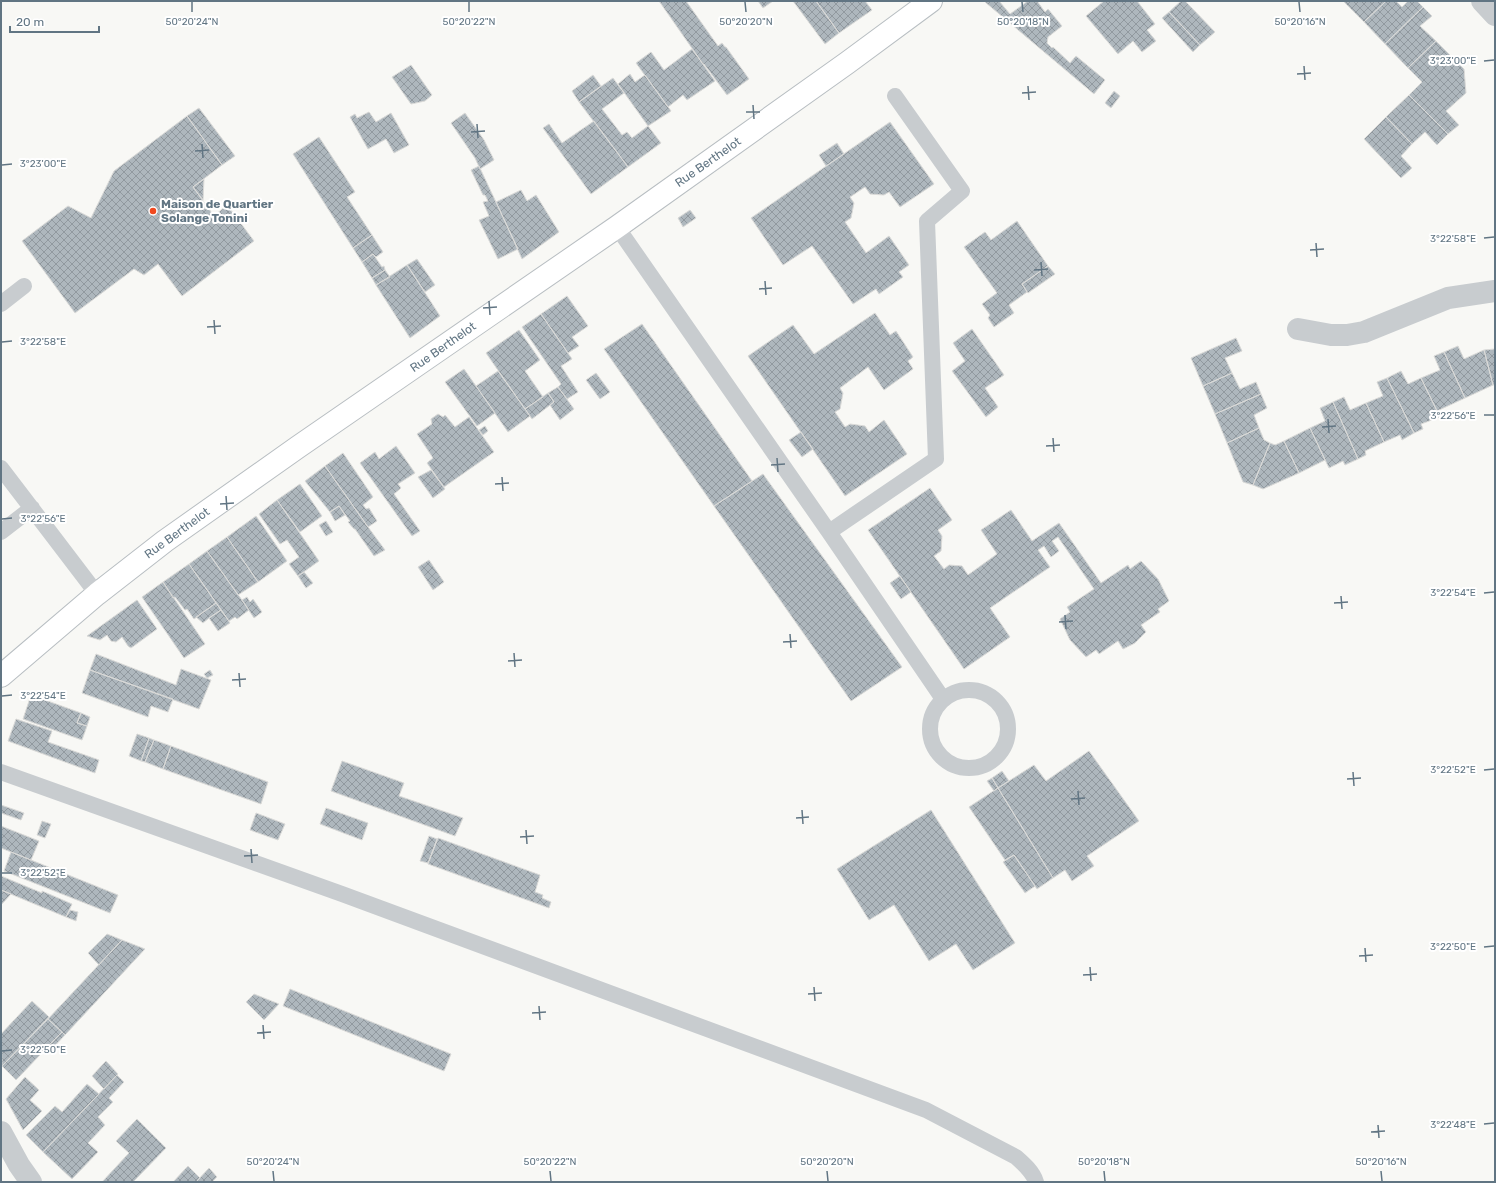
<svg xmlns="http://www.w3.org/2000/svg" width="1496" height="1183" viewBox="0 0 1496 1183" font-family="Rubik,sans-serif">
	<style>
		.building { fill: url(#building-cross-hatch); stroke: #dadad8 }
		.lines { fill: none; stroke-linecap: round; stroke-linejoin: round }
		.secondary-casing { stroke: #b8bec2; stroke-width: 24 }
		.lane { stroke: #c8cccf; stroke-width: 16 }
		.street { stroke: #c8cccf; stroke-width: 22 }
		.secondary { stroke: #fff; stroke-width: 22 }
		.ticks { fill: none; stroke: #617583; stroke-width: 1.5 }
		.poi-dot { fill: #f0481e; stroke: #fff; stroke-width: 1.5 }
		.labels { text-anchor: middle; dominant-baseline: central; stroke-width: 4; stroke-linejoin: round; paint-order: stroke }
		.street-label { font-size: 12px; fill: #617583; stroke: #fff }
		.poi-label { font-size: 12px; font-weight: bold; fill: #617583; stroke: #fff; text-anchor: start }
		.ticks-label { font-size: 10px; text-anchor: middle; fill: #617583; stroke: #fff; stroke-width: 4; stroke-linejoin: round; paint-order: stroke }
	</style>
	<defs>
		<pattern id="building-cross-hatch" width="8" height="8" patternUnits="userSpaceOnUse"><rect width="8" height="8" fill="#aeb7bd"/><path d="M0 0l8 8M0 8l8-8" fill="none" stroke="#91999f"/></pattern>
	</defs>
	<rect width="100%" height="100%" fill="#f8f8f5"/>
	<!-- building -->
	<path class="building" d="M 659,1 L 686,1 L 718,46 L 722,43 L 725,47 L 726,47 L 749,79 L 727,95 L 704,64 L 703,64 Z
		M 758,1 L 773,1 L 763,8 Z
		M 793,1 L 816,1 L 839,33 L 825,44 Z
		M 816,1 L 865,1 L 872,10 L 839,33 Z
		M 987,1 L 999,1 L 1010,14 L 1028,1 L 1037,1 L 1045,12 L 1048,9 L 1062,26 L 1048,37 L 1047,43 L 1052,48 L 1053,47 L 1070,63 L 1076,56 L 1105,80 L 1094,94 L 985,2 Z
		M 1104,1 L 1137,1 L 1155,24 L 1147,30 L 1156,41 L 1142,52 L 1133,41 L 1118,54 L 1086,16 Z
		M 1181,1 L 1185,1 L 1215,32 L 1200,45 L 1169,12 Z
		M 1343,1 L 1386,1 L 1364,22 Z
		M 1386,1 L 1396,1 L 1402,7 L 1408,1 L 1417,1 L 1423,7 L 1385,44 L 1364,22 Z
		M 1423,7 L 1432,16 L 1420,26 L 1436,41 L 1408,68 L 1385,44 Z
		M 1169,12 L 1200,45 L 1193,52 L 1162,18 Z
		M 1436,41 L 1464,69 L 1466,93 L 1446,111 L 1459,125 L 1448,134 L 1409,95 L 1422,82 L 1408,68 Z
		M 692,49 L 715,81 L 687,100 L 683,95 L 668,107 L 636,63 L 651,52 L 664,70 Z
		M 411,65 L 432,95 L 425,101 L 411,104 L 392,77 Z
		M 630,74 L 635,82 L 645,75 L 671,111 L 648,126 L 618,84 Z
		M 593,75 L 601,86 L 579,102 L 572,91 Z
		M 613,78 L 624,93 L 602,109 L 622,135 L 627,132 L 632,138 L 648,126 L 661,143 L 628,167 L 579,102 Z
		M 1114,91 L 1120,96 L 1111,108 L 1105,103 Z
		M 1409,95 L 1448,134 L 1437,145 L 1425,132 L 1412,144 L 1386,117 Z
		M 199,108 L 235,156 L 222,165 L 187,116 Z
		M 369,112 L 376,122 L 391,113 L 409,145 L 394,153 L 386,139 L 368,149 L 350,117 L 355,114 L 357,118 Z
		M 465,113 L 484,140 L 494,160 L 480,169 L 475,158 L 451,123 Z
		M 187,116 L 222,165 L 193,187 L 214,216 L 227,205 L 254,241 L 182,296 L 158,264 L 144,275 L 134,269 L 75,313 L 22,241 L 68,206 L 91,218 L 114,171 Z
		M 1386,117 L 1412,144 L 1401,156 L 1412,168 L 1401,178 L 1364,139 Z
		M 594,121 L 628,167 L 591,194 L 543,128 L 549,124 L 562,143 Z
		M 890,122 L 934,184 L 900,207 L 889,192 L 884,195 L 870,194 L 865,187 L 850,197 L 854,203 L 851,218 L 845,222 L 866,253 L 889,236 L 909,265 L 899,272 L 903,277 L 879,294 L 876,289 L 853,304 L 812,246 L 783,265 L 751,218 Z
		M 319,137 L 355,192 L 347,197 L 372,235 L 353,248 L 293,154 Z
		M 837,143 L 844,154 L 826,166 L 819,155 Z
		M 479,166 L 518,249 L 498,259 L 479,220 L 489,216 L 483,202 L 488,201 L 485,195 L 483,195 L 471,170 Z
		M 204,179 L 203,200 L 193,187 Z
		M 521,190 L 527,201 L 536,195 L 559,232 L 522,259 L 496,202 Z
		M 690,210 L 696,218 L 683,227 L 678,218 Z
		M 1017,221 L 1048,266 L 1022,284 L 1027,292 L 1009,305 L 1014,313 L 994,327 L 988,318 L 990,315 L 982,304 L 997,293 L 964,247 L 985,232 L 991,240 Z
		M 372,235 L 383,252 L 376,257 L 373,254 L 362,262 L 353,248 Z
		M 373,254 L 382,267 L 384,266 L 385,270 L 372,278 L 362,262 Z
		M 417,259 L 435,285 L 425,292 L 407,265 Z
		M 407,265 L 440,316 L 410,338 L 376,285 Z
		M 1048,266 L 1055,274 L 1028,293 L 1022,284 Z
		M 385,270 L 390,277 L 376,285 L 372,278 Z
		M 567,296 L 588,326 L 572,337 L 579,346 L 568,353 L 541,314 Z
		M 875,313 L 890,335 L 896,331 L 913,357 L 908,361 L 913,369 L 884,390 L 868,367 L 840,388 L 843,393 L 840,409 L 835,412 L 845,427 L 850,424 L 865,426 L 869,432 L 884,420 L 907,454 L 845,496 L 748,356 L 793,325 L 814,354 Z
		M 541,314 L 572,359 L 561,366 L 578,392 L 567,399 L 558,387 L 561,384 L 522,327 Z
		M 642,324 L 752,481 L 714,506 L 604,349 Z
		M 972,329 L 1004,375 L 985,388 L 998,407 L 986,417 L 952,371 L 965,361 L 953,343 Z
		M 519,330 L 540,360 L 525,371 L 543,397 L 525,409 L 486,353 Z
		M 1236,338 L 1242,351 L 1225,358 L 1232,373 L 1203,386 L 1191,358 Z
		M 1458,346 L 1464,359 L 1484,350 L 1493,385 L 1465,398 L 1444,352 Z
		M 1495,349 L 1495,385 L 1493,385 L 1484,350 Z
		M 1444,352 L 1465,398 L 1437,411 L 1421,378 L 1440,370 L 1434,356 Z
		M 464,369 L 495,413 L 477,426 L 445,382 Z
		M 498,371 L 530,416 L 508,432 L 476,386 Z
		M 1401,371 L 1408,384 L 1421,378 L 1440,417 L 1421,424 L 1423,429 L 1414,433 L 1387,378 Z
		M 596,373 L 610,392 L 600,399 L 586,380 Z
		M 1232,373 L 1240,389 L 1256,382 L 1261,394 L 1215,414 L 1203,386 Z
		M 1387,378 L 1414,433 L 1402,440 L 1400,435 L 1384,442 L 1366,403 L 1383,396 L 1377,382 Z
		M 558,387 L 574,409 L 560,420 L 550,405 L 554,402 L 548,393 Z
		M 548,393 L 554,402 L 532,419 L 525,409 Z
		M 1261,394 L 1267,408 L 1254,415 L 1259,428 L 1227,443 L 1215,414 Z
		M 1344,397 L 1350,410 L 1366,403 L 1384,442 L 1365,451 L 1366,455 L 1358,459 L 1333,402 Z
		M 1333,402 L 1358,459 L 1345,465 L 1343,461 L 1329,468 L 1310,428 L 1325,421 L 1320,408 Z
		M 438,414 L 443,417 L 445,415 L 455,427 L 469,417 L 494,452 L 444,487 L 427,463 L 433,458 L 417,434 L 432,424 L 431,419 Z
		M 485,426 L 488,431 L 483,435 L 479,430 Z
		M 1259,428 L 1264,440 L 1270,443 L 1253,485 L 1243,482 L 1227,443 Z
		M 1310,428 L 1325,460 L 1299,473 L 1284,441 Z
		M 801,432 L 813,449 L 802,457 L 789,440 Z
		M 1284,441 L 1299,473 L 1263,489 L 1253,485 L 1270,443 L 1275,445 Z
		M 396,446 L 415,473 L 398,484 L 401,488 L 394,494 L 420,531 L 412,536 L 360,463 L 375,452 L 379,459 Z
		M 343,453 L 373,497 L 363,505 L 366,509 L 369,508 L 377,521 L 368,527 L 325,466 Z
		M 325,466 L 368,527 L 385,550 L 374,556 L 355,529 L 354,529 L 348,522 L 350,521 L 339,506 L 330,512 L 305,481 Z
		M 431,470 L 445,489 L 433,498 L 418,477 Z
		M 763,474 L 902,667 L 851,701 L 714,506 Z
		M 300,484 L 322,516 L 300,532 L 277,500 Z
		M 930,488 L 952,520 L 938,530 L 942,536 L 941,551 L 934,556 L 944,569 L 949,565 L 962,566 L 968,575 L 997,554 L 981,530 L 1011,510 L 1032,541 L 1059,523 L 1101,583 L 1128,565 L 1130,569 L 1141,561 L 1158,579 L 1169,601 L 1158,609 L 1160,612 L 1141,625 L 1146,632 L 1135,643 L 1123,649 L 1118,641 L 1099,654 L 1096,650 L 1086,657 L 1070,640 L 1060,619 L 1070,612 L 1067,607 L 1094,589 L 1058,537 L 1052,541 L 1059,551 L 1051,557 L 1044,546 L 1038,550 L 1050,567 L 990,608 L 1010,637 L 964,669 L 868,530 Z
		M 277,500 L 319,561 L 298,576 L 289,564 L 299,557 L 287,540 L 280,544 L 259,514 Z
		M 339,506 L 345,515 L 335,521 L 330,512 Z
		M 256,516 L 287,561 L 258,582 L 227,537 Z
		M 326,521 L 333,532 L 326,536 L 319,525 Z
		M 227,537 L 258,582 L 238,595 L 207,551 Z
		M 207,551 L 249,610 L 237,619 L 235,617 L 229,621 L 189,564 Z
		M 429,560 L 444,582 L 433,590 L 418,567 Z
		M 189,564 L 216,603 L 194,619 L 187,609 L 185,610 L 175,597 L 173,598 L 163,582 Z
		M 304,572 L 313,583 L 306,588 L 298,576 Z
		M 900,576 L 911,592 L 901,599 L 890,583 Z
		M 163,582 L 205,644 L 184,658 L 142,597 Z
		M 247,597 L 250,602 L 253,599 L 262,612 L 254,618 L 242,600 Z
		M 137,600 L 157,629 L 131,648 L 128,646 L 122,637 L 116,642 L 111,641 L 107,635 L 100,640 L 87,636 Z
		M 216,603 L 221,610 L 209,618 L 203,623 L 196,617 Z
		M 221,610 L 230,623 L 218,631 L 209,618 Z
		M 96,654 L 176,685 L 181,669 L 211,680 L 199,709 L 90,670 Z
		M 90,670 L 173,699 L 168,712 L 151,706 L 148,717 L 82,693 Z
		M 210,670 L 213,675 L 207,678 L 204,674 Z
		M 31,695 L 81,713 L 77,723 L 87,726 L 82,740 L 23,719 Z
		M 81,713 L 90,717 L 87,726 L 77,723 Z
		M 16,719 L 52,731 L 48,742 L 99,760 L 95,773 L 8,741 Z
		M 137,734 L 149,738 L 141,761 L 129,756 Z
		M 149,738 L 154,740 L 145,762 L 141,761 Z
		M 154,740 L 171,746 L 163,769 L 145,762 Z
		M 171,746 L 268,782 L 261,804 L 163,769 Z
		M 1089,751 L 1139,821 L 1087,856 L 1094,866 L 1072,881 L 1065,870 L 1053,878 L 998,788 L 1034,765 L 1046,781 Z
		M 342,761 L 404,783 L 399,796 L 463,818 L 455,836 L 331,791 Z
		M 1002,771 L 1009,781 L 998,788 L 992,778 Z
		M 992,778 L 998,788 L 994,791 L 987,781 Z
		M 998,788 L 1053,878 L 1037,889 L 1014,855 L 1005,860 L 969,807 Z
		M 1,805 L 24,813 L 21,820 L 1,813 Z
		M 326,808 L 368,823 L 362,840 L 320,824 Z
		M 931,810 L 1015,943 L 973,970 L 956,944 L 929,961 L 894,905 L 869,920 L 837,869 Z
		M 256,813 L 285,824 L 278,840 L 250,830 Z
		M 42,821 L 51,824 L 45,838 L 37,835 Z
		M 1,826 L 39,841 L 31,860 L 1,848 Z
		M 429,836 L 437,839 L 428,863 L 420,861 Z
		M 438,838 L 540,875 L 535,892 L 543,895 L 542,898 L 551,902 L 549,908 L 428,864 Z
		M 11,852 L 118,895 L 110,913 L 4,871 Z
		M 1014,855 L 1035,886 L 1025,893 L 1003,862 Z
		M 1,876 L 42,893 L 42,891 L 72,904 L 66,917 L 1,890 Z
		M 1,890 L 11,894 L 1,905 Z
		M 70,910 L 78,912 L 76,921 L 66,917 Z
		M 107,934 L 122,940 L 99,965 L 88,953 Z
		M 122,940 L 145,949 L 65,1035 L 48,1019 Z
		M 290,989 L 451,1054 L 444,1071 L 283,1006 Z
		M 254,994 L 279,1004 L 264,1020 L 246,1002 Z
		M 32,1001 L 49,1017 L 2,1066 L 1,1034 Z
		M 48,1019 L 62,1032 L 16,1080 L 2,1066 Z
		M 62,1032 L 65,1035 L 47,1054 L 44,1050 Z
		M 106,1061 L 118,1074 L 104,1089 L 92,1076 Z
		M 117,1075 L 124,1082 L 109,1098 L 113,1102 L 98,1117 L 105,1125 L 88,1143 L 98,1152 L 72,1179 L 43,1152 Z
		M 25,1077 L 39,1090 L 30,1100 L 42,1111 L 23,1130 L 6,1099 Z
		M 87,1084 L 99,1094 L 43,1152 L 26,1135 L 55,1106 L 62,1112 Z
		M 137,1119 L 166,1148 L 133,1182 L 102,1182 L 129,1153 L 116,1141 Z
		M 188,1166 L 200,1178 L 196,1182 L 173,1182 Z
		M 209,1168 L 217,1177 L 212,1182 L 196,1182 Z"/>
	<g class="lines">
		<defs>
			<path id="secondary" d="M 1,676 L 97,594 L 165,541 L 298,447 L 617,227 L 847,63 L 931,1"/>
		</defs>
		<!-- secondary casing -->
		<use href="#secondary" class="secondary-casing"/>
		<!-- lane -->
		<path class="lane" d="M 617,227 L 829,532 L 943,699
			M 1,304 L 24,286
			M 1,468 L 97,594
			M 1,532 L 32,508
			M 829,532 L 936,459 L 927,221 L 962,191 L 895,96
			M930 729a39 39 0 1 1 78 0a39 39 0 1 1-78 0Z
			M 1,772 L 342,894 L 926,1110 L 1016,1157 C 1024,1164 1033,1172 1036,1182"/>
		<!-- street -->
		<path class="street" d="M 1482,1 L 1495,15
			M 1298,329 L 1331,335 L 1347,335 L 1364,332 L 1448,298 L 1495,291
			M 1,1132 L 19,1165 L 31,1182"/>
		<!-- secondary -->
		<use href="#secondary" class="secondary"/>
	</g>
	<!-- ticks -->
	<path class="ticks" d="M 192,2 L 192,12M 469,2 L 469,12M 745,2 L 746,12M 1022,2 L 1023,12M 1299,2 L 1300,12M 1484,61 L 1494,60M 1304,66 L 1305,80M 1297,74 L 1311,73M 1028,86 L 1029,100M 1022,93 L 1036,92M 753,105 L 754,119M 746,112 L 760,112M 477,124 L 478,138M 471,132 L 485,131M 202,144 L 203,158M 195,151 L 209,150M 2,165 L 12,164M 1484,238 L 1494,237M 1316,243 L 1317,257M 1310,250 L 1324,249M 1041,262 L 1042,276M 1034,270 L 1048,269M 765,281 L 766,295M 759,289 L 772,288M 489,301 L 490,315M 483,308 L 497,307M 214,320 L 215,334M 207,327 L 221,326M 2,342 L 12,341M 1484,415 L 1494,415M 1328,419 L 1329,433M 1322,427 L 1336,426M 1053,438 L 1054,452M 1046,446 L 1060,445M 777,458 L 778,472M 771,465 L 785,464M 502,477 L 503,491M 495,484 L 509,483M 226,496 L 227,510M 220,504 L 234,503M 2,519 L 12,518M 1484,593 L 1494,592M 1341,596 L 1342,609M 1334,603 L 1348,602M 1065,615 L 1066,629M 1059,622 L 1073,621M 790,634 L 791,648M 783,642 L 797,641M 514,653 L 515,667M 508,661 L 522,660M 239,673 L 240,687M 232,680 L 246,679M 2,696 L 12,695M 1484,770 L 1494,769M 1353,772 L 1354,786M 1347,779 L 1361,778M 1078,791 L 1079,805M 1071,799 L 1085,798M 802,810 L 803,824M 796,818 L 809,817M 526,830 L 527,844M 520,837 L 534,836M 251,849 L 252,863M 244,856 L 258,855M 2,873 L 12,873M 1484,947 L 1494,946M 1365,948 L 1366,962M 1359,956 L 1373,955M 1090,967 L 1091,981M 1083,975 L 1097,974M 814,987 L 815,1001M 808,994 L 822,993M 539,1006 L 540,1020M 532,1013 L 546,1012M 263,1025 L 264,1039M 257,1033 L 271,1032M 2,1051 L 12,1050M 1484,1124 L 1494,1123M 1378,1125 L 1379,1138M 1371,1132 L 1385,1131M 273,1171 L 274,1181M 550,1171 L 551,1181M 827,1171 L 828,1181M 1104,1171 L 1105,1181M 1381,1171 L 1382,1181"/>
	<!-- markers -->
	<circle class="poi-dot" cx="153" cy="211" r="4"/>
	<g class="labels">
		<!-- street labels -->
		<g class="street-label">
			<text transform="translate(708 162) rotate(-35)">Rue Berthelot</text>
			<text transform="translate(443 347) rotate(-35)">Rue Berthelot</text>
			<text transform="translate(177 533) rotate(-36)">Rue Berthelot</text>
		</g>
		<!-- poi labels -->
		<g class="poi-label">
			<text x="161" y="204">Maison de Quartier<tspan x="161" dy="14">Solange Tonini</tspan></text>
		</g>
	</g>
	<g class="ticks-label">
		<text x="192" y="25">50°20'24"N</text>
		<text x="469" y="25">50°20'22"N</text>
		<text x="746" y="25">50°20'20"N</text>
		<text x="1023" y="25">50°20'18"N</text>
		<text x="1300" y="25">50°20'16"N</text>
		<text x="1453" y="64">3°23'00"E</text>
		<text x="43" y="167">3°23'00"E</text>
		<text x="1453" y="242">3°22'58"E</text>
		<text x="43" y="345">3°22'58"E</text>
		<text x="1453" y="419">3°22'56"E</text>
		<text x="43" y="522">3°22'56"E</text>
		<text x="1453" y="596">3°22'54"E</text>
		<text x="43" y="699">3°22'54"E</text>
		<text x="1453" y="773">3°22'52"E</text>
		<text x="43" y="876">3°22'52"E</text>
		<text x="1453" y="950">3°22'50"E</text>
		<text x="43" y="1053">3°22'50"E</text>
		<text x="1453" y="1128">3°22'48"E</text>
		<text x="273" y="1165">50°20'24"N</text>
		<text x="550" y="1165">50°20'22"N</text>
		<text x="827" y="1165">50°20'20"N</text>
		<text x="1104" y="1165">50°20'18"N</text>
		<text x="1381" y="1165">50°20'16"N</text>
	</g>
	<!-- border -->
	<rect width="1496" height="1183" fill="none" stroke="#617583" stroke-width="4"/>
	<!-- scale -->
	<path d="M10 26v6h89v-6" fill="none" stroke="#617583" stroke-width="2"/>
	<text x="16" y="26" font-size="12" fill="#617583" stroke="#ffffff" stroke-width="3" paint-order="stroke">20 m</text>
</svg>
